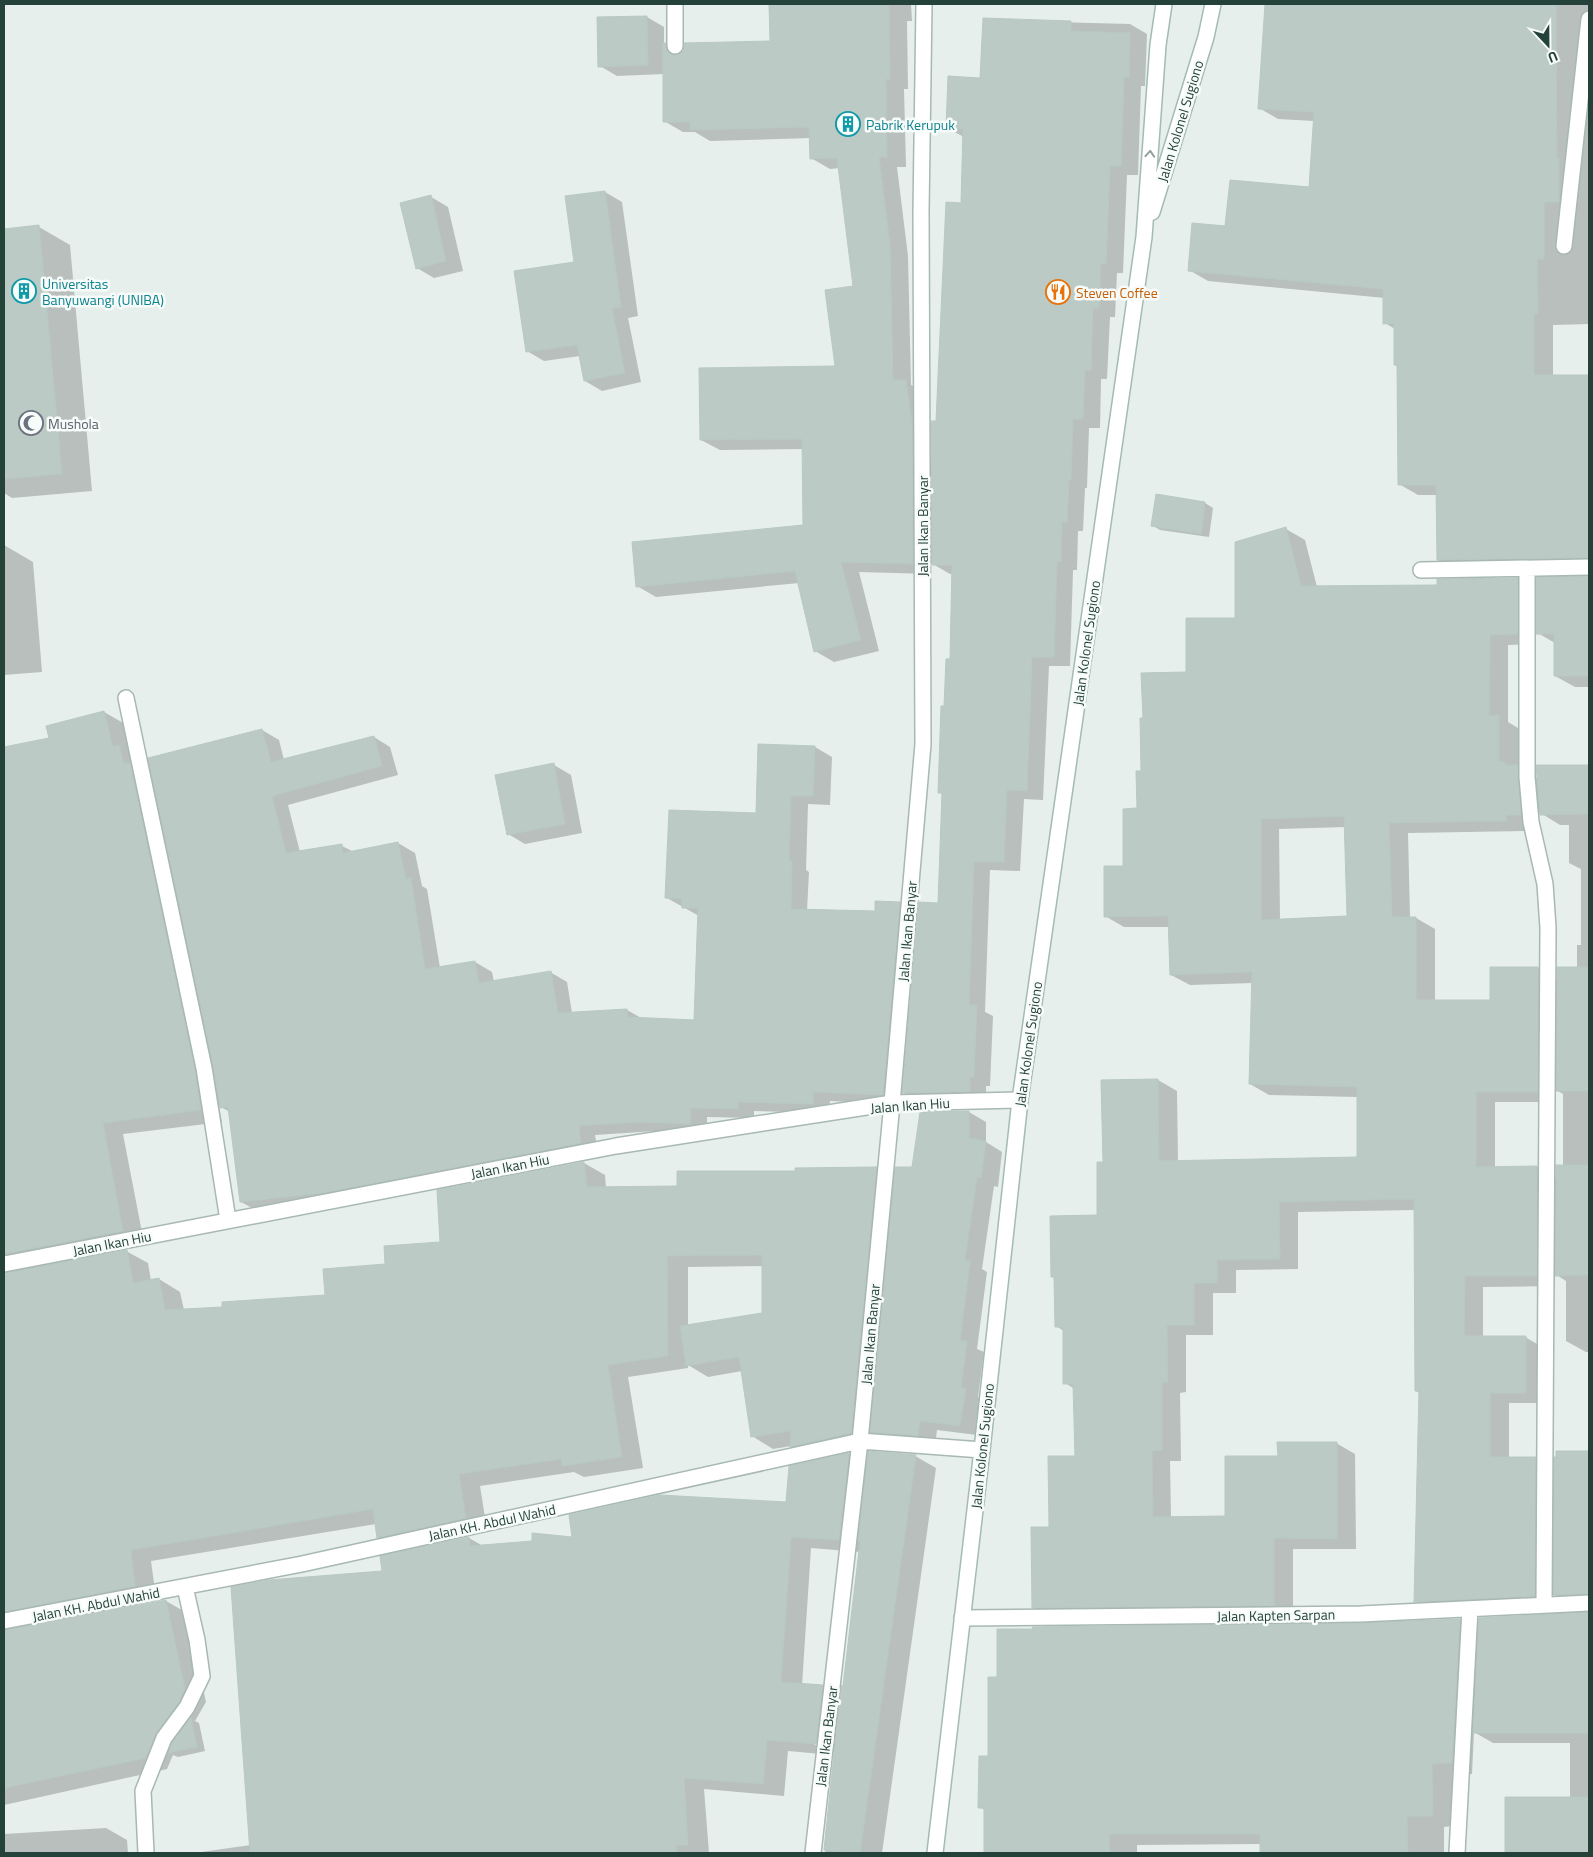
<svg xmlns="http://www.w3.org/2000/svg" width="1593" height="1857" viewBox="0 0 1593 1857" font-family="'Titillium Web',sans-serif">
	<style>
		.shadow { fill: #0003; fill-rule: evenodd }
		.building { fill: #bbcac4; stroke: #b8c9c2; fill-rule: evenodd }
		.lines { fill: none; stroke-linecap: round; stroke-linejoin: round }
		.street-casing { stroke: #a8b8b2; stroke-width: 18 }
		.secondary-casing { stroke: #a4bbb3; stroke-width: 18 }
		.street { stroke: #fff; stroke-width: 15 }
		.secondary { stroke: #fff; stroke-width: 15 }
		.oneway { stroke: #92a09c }
		.labels { text-anchor: middle; dominant-baseline: central; stroke-width: 5; stroke-linejoin: round; paint-order: stroke }
		.street-label { font-size: 14px; fill: #24423a; stroke: #f7fbf9 }
		.culture-label { font-size: 14px; fill: #0d838f; stroke: #f7fbf9; text-anchor: start }
		.food-label { font-size: 14px; fill: #c56008; stroke: #f7fbf9; text-anchor: start }
		.worship-label { font-size: 14px; fill: #5b616d; stroke: #f7fbf9; text-anchor: start }
	</style>
	<rect width="100%" height="100%" fill="#e6efeb"/>
	<!-- shadow -->
	<path class="shadow" d="M 770,4 L 911,4 L 912,21 L 907,21 L 908,89 L 904,89 L 906,167 L 897,167 L 908,256 L 911,385 L 925,392 L 930,433 L 930,466 L 933,466 L 962,204 L 964,137 L 947,128 L 982,79 L 984,20 L 1130,24 L 1147,34 L 1145,86 L 1141,86 L 1138,175 L 1127,175 L 1123,273 L 1117,273 L 1115,317 L 1110,317 L 1107,379 L 1101,379 L 1100,428 L 1089,428 L 1087,488 L 1085,488 L 1083,531 L 1078,531 L 1077,570 L 1073,570 L 1070,666 L 1049,666 L 1043,800 L 1024,799 L 1020,871 L 990,870 L 985,1012 L 993,1016 L 990,1086 L 986,1086 L 986,1101 L 920,1102 L 904,1093 L 939,904 L 944,795 L 939,792 L 945,707 L 951,661 L 953,574 L 950,574 L 931,563 L 931,574 L 859,572 L 879,651 L 834,662 L 815,651 L 799,583 L 656,597 L 637,586 L 805,526 L 803,449 L 720,450 L 701,440 L 836,367 L 854,287 L 840,168 L 830,169 L 811,158 L 811,138 L 710,141 L 695,132 L 683,132 L 664,121 L 664,74 L 617,76 L 600,66 L 647,17 L 664,27 L 664,44 L 681,53 L 771,42 Z
		M 1266,4 L 1589,4 L 1589,324 L 1553,325 L 1553,376 L 1589,376 L 1589,568 L 1458,571 L 1438,560 L 1438,495 L 1418,495 L 1399,484 L 1398,367 L 1395,365 L 1395,329 L 1385,323 L 1385,298 L 1208,281 L 1189,270 L 1226,227 L 1310,189 L 1314,121 L 1278,119 L 1259,108 Z
		M 605,192 L 622,202 L 638,316 L 628,318 L 641,382 L 602,391 L 585,381 L 580,356 L 544,361 L 527,351 L 576,263 Z
		M 431,197 L 448,207 L 463,271 L 434,278 L 417,268 Z
		M 39,227 L 70,245 L 92,491 L 12,498 L 4,493 L 4,230 Z
		M 1157,495 L 1205,503 L 1213,508 L 1209,537 L 1160,530 L 1152,525 Z
		M 1286,529 L 1305,540 L 1317,587 L 1438,586 L 1517,579 L 1538,591 L 1538,579 L 1589,577 L 1589,687 L 1575,687 L 1555,676 L 1555,643 L 1536,632 L 1536,644 L 1508,645 L 1508,722 L 1518,728 L 1518,767 L 1539,779 L 1538,766 L 1589,766 L 1589,1352 L 1586,1352 L 1566,1341 L 1566,1281 L 1555,1274 L 1555,1286 L 1483,1287 L 1483,1338 L 1525,1337 L 1544,1348 L 1544,1403 L 1509,1403 L 1509,1458 L 1535,1458 L 1555,1470 L 1557,1453 L 1589,1453 L 1589,1605 L 1574,1606 L 1553,1594 L 1553,1607 L 1435,1612 L 1416,1601 L 1420,1393 L 1416,1391 L 1415,1210 L 1298,1212 L 1298,1269 L 1236,1270 L 1236,1293 L 1213,1293 L 1213,1335 L 1186,1335 L 1186,1392 L 1180,1393 L 1181,1461 L 1170,1461 L 1171,1518 L 1227,1518 L 1279,1457 L 1336,1443 L 1355,1454 L 1356,1549 L 1293,1549 L 1293,1616 L 1052,1618 L 1033,1607 L 1051,1528 L 1076,1457 L 1075,1389 L 1065,1383 L 1064,1331 L 1056,1326 L 1055,1279 L 1052,1276 L 1098,1216 L 1104,1163 L 1158,1080 L 1177,1091 L 1178,1162 L 1358,1158 L 1358,1097 L 1269,1095 L 1250,1084 L 1253,983 L 1190,985 L 1171,975 L 1169,927 L 1124,927 L 1105,916 L 1124,868 L 1138,810 L 1142,772 L 1144,719 L 1236,619 ZM 1539,812 L 1560,825 L 1569,825 L 1569,863 L 1581,869 L 1581,945 L 1577,945 L 1577,968 L 1558,980 L 1538,968 L 1491,969 L 1491,1001 L 1435,1001 L 1435,929 L 1416,918 L 1410,918 L 1408,833 L 1525,831 L 1524,825 L 1539,825 ZM 1346,827 L 1348,918 L 1280,921 L 1279,829 ZM 1556,1090 L 1563,1094 L 1563,1167 L 1557,1179 L 1537,1167 L 1495,1168 L 1495,1102 L 1556,1102 Z
		M 4,545 L 33,562 L 42,672 L 4,675 Z
		M 104,712 L 125,724 L 143,772 L 154,778 L 262,730 L 279,740 L 284,760 L 374,737 L 390,747 L 398,775 L 288,805 L 300,852 L 342,846 L 354,852 L 398,843 L 415,853 L 422,886 L 427,889 L 440,968 L 475,962 L 492,972 L 494,982 L 550,972 L 567,982 L 572,1013 L 627,1010 L 643,1019 L 695,1021 L 699,916 L 667,898 L 757,814 L 759,745 L 815,747 L 832,757 L 830,805 L 808,804 L 806,870 L 809,872 L 807,911 L 876,913 L 900,903 L 916,913 L 900,1104 L 830,1101 L 829,1113 L 754,1111 L 754,1118 L 707,1117 L 707,1133 L 656,1131 L 595,1135 L 598,1152 L 258,1211 L 241,1202 L 230,1112 L 219,1106 L 222,1122 L 123,1134 L 144,1243 L 23,1266 L 15,1271 L 126,1251 L 148,1263 L 151,1281 L 159,1279 L 180,1292 L 184,1310 L 223,1308 L 326,1296 L 387,1266 L 441,1244 L 584,1163 L 605,1175 L 606,1188 L 679,1187 L 797,1172 L 876,1168 L 895,1179 L 914,1168 L 921,1113 L 969,1112 L 986,1122 L 986,1142 L 1002,1152 L 998,1187 L 994,1186 L 982,1269 L 987,1272 L 977,1349 L 984,1352 L 978,1397 L 982,1399 L 977,1435 L 937,1430 L 935,1445 L 889,1442 L 873,1433 L 872,1445 L 812,1458 L 791,1446 L 773,1449 L 752,1436 L 742,1371 L 708,1377 L 688,1365 L 688,1368 L 628,1377 L 643,1468 L 584,1477 L 574,1472 L 480,1486 L 487,1530 L 399,1549 L 378,1537 L 376,1524 L 151,1561 L 156,1598 L 20,1625 L 16,1629 L 166,1601 L 187,1613 L 206,1702 L 195,1721 L 199,1723 L 205,1751 L 178,1757 L 173,1755 L 167,1769 L 4,1805 L 4,748 L 50,739 ZM 763,1266 L 763,1314 L 688,1326 L 688,1267 Z
		M 554,765 L 571,775 L 582,833 L 525,844 L 508,834 Z
		M 849,1454 L 868,1465 L 915,1456 L 936,1468 L 882,1853 L 825,1853 L 835,1753 L 811,1739 L 810,1742 L 833,1755 L 788,1751 L 784,1796 L 704,1789 L 709,1853 L 194,1853 L 251,1845 L 383,1572 L 469,1538 L 483,1546 L 574,1538 L 788,1504 L 790,1467 ZM 811,1548 L 860,1552 L 844,1688 L 842,1697 L 822,1686 L 802,1685 Z
		M 1589,1614 L 1589,1853 L 1506,1853 L 1506,1799 L 1570,1798 L 1570,1743 L 1493,1743 L 1474,1732 L 1472,1774 L 1452,1774 L 1452,1826 L 1444,1827 L 1444,1853 L 1261,1853 L 1261,1844 L 1137,1845 L 1137,1853 L 986,1853 L 986,1811 L 980,1807 L 989,1757 L 998,1678 L 1361,1625 L 1460,1620 L 1479,1631 L 1480,1619 Z
		M 106,1828 L 127,1840 L 128,1853 L 4,1853 L 4,1834 Z"/>
	<!-- building -->
	<path class="building" d="M 769,4 L 889,4 L 890,79 L 886,79 L 887,157 L 879,157 L 890,245 L 893,380 L 906,380 L 912,422 L 913,564 L 841,562 L 861,640 L 814,652 L 795,571 L 636,587 L 632,542 L 803,525 L 802,439 L 700,440 L 699,368 L 835,366 L 825,290 L 853,286 L 837,158 L 810,159 L 809,127 L 690,130 L 690,122 L 663,122 L 663,43 L 666,43 L 667,50 L 670,54 L 675,55 L 683,51 L 684,43 L 770,41 Z
		M 1265,4 L 1556,4 L 1557,158 L 1559,158 L 1559,202 L 1544,202 L 1544,259 L 1537,259 L 1538,314 L 1534,314 L 1534,375 L 1589,375 L 1589,558 L 1437,560 L 1436,485 L 1398,485 L 1397,365 L 1394,365 L 1394,323 L 1383,324 L 1383,289 L 1188,271 L 1192,223 L 1225,226 L 1230,180 L 1309,187 L 1314,112 L 1258,109 Z
		M 647,16 L 648,65 L 598,67 L 597,17 Z
		M 983,18 L 1071,21 L 1071,31 L 1130,33 L 1129,77 L 1124,77 L 1121,166 L 1110,166 L 1106,264 L 1101,264 L 1099,308 L 1093,308 L 1091,370 L 1085,370 L 1083,419 L 1073,419 L 1071,480 L 1069,480 L 1067,522 L 1062,522 L 1061,562 L 1057,561 L 1054,657 L 1032,657 L 1027,791 L 1007,790 L 1004,862 L 974,862 L 969,1005 L 977,1005 L 974,1077 L 970,1077 L 970,1092 L 902,1093 L 919,902 L 938,903 L 942,793 L 938,793 L 941,706 L 944,706 L 946,659 L 950,659 L 952,565 L 932,565 L 931,421 L 936,421 L 946,202 L 961,203 L 963,129 L 946,128 L 948,76 L 980,78 Z
		M 605,191 L 621,307 L 612,308 L 625,373 L 584,381 L 577,345 L 526,352 L 514,271 L 574,262 L 565,196 Z
		M 431,195 L 446,261 L 416,269 L 400,203 Z
		M 39,225 L 62,474 L 4,479 L 4,229 Z
		M 1156,494 L 1205,502 L 1201,534 L 1151,526 Z
		M 1286,527 L 1301,586 L 1437,585 L 1437,579 L 1518,578 L 1518,634 L 1490,635 L 1489,716 L 1499,715 L 1499,762 L 1505,762 L 1505,765 L 1518,765 L 1521,815 L 1506,815 L 1506,821 L 1389,823 L 1392,917 L 1416,917 L 1416,1000 L 1490,1000 L 1490,967 L 1538,967 L 1538,1092 L 1476,1092 L 1476,1167 L 1537,1166 L 1537,1276 L 1465,1276 L 1464,1336 L 1526,1336 L 1526,1393 L 1490,1393 L 1490,1457 L 1536,1457 L 1535,1596 L 1414,1602 L 1419,1391 L 1415,1391 L 1414,1199 L 1279,1202 L 1280,1259 L 1217,1260 L 1217,1283 L 1194,1283 L 1194,1325 L 1167,1325 L 1168,1382 L 1162,1382 L 1162,1450 L 1152,1451 L 1153,1517 L 1225,1516 L 1225,1456 L 1278,1456 L 1277,1442 L 1337,1442 L 1337,1539 L 1274,1538 L 1274,1606 L 1032,1608 L 1031,1527 L 1049,1527 L 1048,1456 L 1075,1456 L 1073,1384 L 1063,1384 L 1063,1327 L 1055,1327 L 1054,1277 L 1051,1277 L 1050,1216 L 1097,1215 L 1097,1162 L 1103,1162 L 1101,1080 L 1158,1079 L 1159,1161 L 1357,1157 L 1357,1087 L 1249,1084 L 1252,972 L 1170,975 L 1168,916 L 1104,917 L 1104,866 L 1123,866 L 1123,809 L 1137,808 L 1136,771 L 1141,771 L 1140,718 L 1143,718 L 1141,673 L 1186,672 L 1186,618 L 1235,618 L 1235,542 ZM 1344,816 L 1347,916 L 1261,920 L 1261,819 Z
		M 1589,576 L 1589,676 L 1554,676 L 1554,634 L 1536,634 L 1536,577 Z
		M 104,711 L 113,747 L 119,745 L 124,764 L 130,763 L 195,1070 L 201,1110 L 103,1123 L 123,1231 L 4,1254 L 4,747 L 49,738 L 46,726 Z
		M 262,729 L 271,762 L 374,736 L 382,766 L 272,796 L 286,853 L 342,844 L 343,853 L 398,842 L 406,879 L 411,878 L 425,969 L 475,961 L 479,983 L 551,971 L 558,1013 L 627,1009 L 628,1017 L 694,1020 L 698,908 L 682,908 L 682,899 L 665,898 L 669,810 L 756,813 L 758,744 L 815,746 L 813,796 L 791,796 L 789,861 L 792,861 L 791,909 L 875,911 L 875,901 L 900,902 L 883,1095 L 813,1092 L 813,1104 L 738,1102 L 738,1109 L 691,1108 L 690,1124 L 639,1122 L 579,1126 L 581,1143 L 322,1193 L 240,1202 L 228,1107 L 220,1108 L 213,1066 L 148,758 Z
		M 554,763 L 565,824 L 507,835 L 495,775 Z
		M 1536,765 L 1589,765 L 1589,814 L 1540,815 Z
		M 1557,967 L 1589,967 L 1589,1091 L 1556,1091 Z
		M 969,1111 L 969,1138 L 986,1141 L 981,1178 L 977,1177 L 965,1260 L 970,1261 L 960,1341 L 967,1341 L 961,1388 L 966,1388 L 960,1426 L 920,1421 L 918,1436 L 870,1432 L 895,1167 L 912,1167 L 920,1112 Z
		M 584,1162 L 587,1187 L 677,1186 L 677,1171 L 795,1171 L 795,1168 L 877,1167 L 851,1433 L 790,1447 L 791,1431 L 751,1437 L 739,1357 L 686,1366 L 680,1326 L 762,1313 L 762,1255 L 667,1256 L 668,1356 L 608,1365 L 622,1457 L 562,1466 L 561,1459 L 459,1474 L 466,1518 L 377,1538 L 373,1509 L 131,1550 L 135,1586 L 4,1612 L 4,1273 L 127,1250 L 133,1283 L 159,1278 L 165,1310 L 222,1307 L 222,1302 L 325,1295 L 323,1269 L 385,1264 L 384,1246 L 440,1242 L 437,1190 Z
		M 1556,1165 L 1589,1165 L 1589,1275 L 1555,1276 Z
		M 868,1451 L 916,1455 L 860,1853 L 849,1853 L 824,1850 L 841,1686 L 843,1686 L 860,1542 L 858,1542 Z
		M 1556,1451 L 1589,1451 L 1589,1594 L 1553,1595 L 1554,1457 L 1556,1457 Z
		M 849,1453 L 839,1540 L 791,1537 L 781,1682 L 823,1685 L 816,1744 L 767,1740 L 763,1784 L 684,1778 L 688,1845 L 676,1845 L 677,1853 L 250,1853 L 231,1587 L 269,1580 L 382,1571 L 380,1556 L 469,1537 L 470,1546 L 532,1541 L 532,1533 L 572,1537 L 569,1515 L 660,1495 L 786,1502 L 789,1466 Z
		M 166,1600 L 185,1689 L 179,1702 L 156,1733 L 146,1758 L 4,1788 L 4,1630 Z
		M 1589,1612 L 1589,1733 L 1473,1733 L 1479,1618 Z
		M 1460,1619 L 1452,1763 L 1432,1764 L 1433,1816 L 1407,1816 L 1408,1853 L 1260,1853 L 1260,1834 L 1109,1834 L 1110,1853 L 984,1853 L 984,1808 L 978,1808 L 979,1756 L 988,1756 L 988,1677 L 997,1677 L 997,1629 L 1033,1629 L 1032,1627 L 1361,1623 Z
		M 191,1717 L 197,1747 L 168,1753 L 172,1743 Z
		M 1505,1797 L 1589,1797 L 1589,1852 L 1505,1852 Z"/>
	<g class="lines">
		<defs>
			<path id="street" d="M 675,4 L 675,46
				M 1564,246 L 1589,19
				M 1527,568 L 1527,777 L 1531,822 L 1545,884 L 1548,928 L 1544,1605
				M 1421,570 L 1589,567
				M 126,698 L 204,1068 L 228,1220
				M 4,1264 L 616,1146 L 892,1103 L 1020,1100
				M 962,1618 L 1361,1614 L 1589,1603
				M 4,1621 L 302,1564 L 860,1441 L 982,1450
				M 146,1853 L 143,1791 L 164,1738 L 187,1707 L 202,1676 L 197,1640 L 185,1587
				M 813,1853 L 860,1441 L 892,1103 L 923,744 L 921,211 L 924,4
				M 1457,1853 L 1470,1609"/>
			<path id="secondary" d="M 1152,212 L 1206,37 L 1213,4
				M 935,1853 L 982,1450 L 1020,1100 L 1144,237 L 1158,45 L 1164,4"/>
		</defs>
		<!-- street casing -->
		<use href="#street" class="street-casing"/>
		<!-- secondary casing -->
		<use href="#secondary" class="secondary-casing"/>
		<!-- street -->
		<use href="#street" class="street"/>
		<!-- secondary -->
		<use href="#secondary" class="secondary"/>
	</g>
	<!-- one-way arrows -->
	<defs><path id="oneway-chevron" d="M-2-3.5L2.5 0L-2 3.5" fill="none" stroke-width="1.6" stroke-linecap="round" stroke-linejoin="round" transform="scale(1.25)"/></defs>
	<use class="oneway" href="#oneway-chevron" transform="translate(1150 154) rotate(-86)"/>
	<!-- icons -->
	<defs>
		<symbol id="building-ring" viewBox="-11 -11 22 22"><circle r="9.5" fill="#f7fbf9" stroke="#0f9aa8" stroke-width="1.5"/><path d="M-4-6H4V6H1V3H-1V6H-4ZM-2.5-4.3h1.7v1.8h-1.7ZM.8-4.3h1.7v1.8H.8ZM-2.5-1h1.7V.8h-1.7ZM.8-1h1.7V.8H.8Z" fill="#0f9aa8"/></symbol>
		<symbol id="restaurant-ring" viewBox="-11 -11 22 22"><circle r="9.5" fill="#f7fbf9" stroke="#e8710a" stroke-width="1.5"/><path d="M-5-6h1v4h1v-4h1v4h1v-4h1v5L-1.5 .5V6h-2V.5L-5-1ZM5-6V6H3V1.5H1.5Q1.5-4 5-6Z" fill="#e8710a"/></symbol>
		<symbol id="mosque-ring" viewBox="-11 -11 22 22"><circle r="9.5" fill="#f7fbf9" stroke="#6b7280" stroke-width="1.5"/><path d="M3.5-4.9A6 6 0 1 0 3.5 4.9A5 5 0 1 1 3.5-4.9Z" fill="#6b7280"/></symbol>
	</defs>
	<g fill-rule="evenodd">
		<use href="#building-ring" x="834" y="110" width="28" height="28"/>
		<use href="#building-ring" x="10" y="277" width="28" height="28"/>
		<use href="#restaurant-ring" x="1044" y="278" width="28" height="28"/>
		<use href="#mosque-ring" x="17" y="409" width="28" height="28"/>
	</g>
	<g class="labels">
		<!-- street labels -->
		<g class="street-label">
			<text transform="translate(1180 121) rotate(-73)">Jalan Kolonel Sugiono</text>
			<text transform="translate(922 526) rotate(-90)">Jalan Ikan Banyar</text>
			<text transform="translate(1086 643) rotate(-82)">Jalan Kolonel Sugiono</text>
			<text transform="translate(907 931) rotate(-85)">Jalan Ikan Banyar</text>
			<text transform="translate(1028 1044) rotate(-82)">Jalan Kolonel Sugiono</text>
			<text transform="translate(910 1105) rotate(-4)">Jalan Ikan Hiu</text>
			<text transform="translate(510 1166) rotate(-11)">Jalan Ikan Hiu</text>
			<text transform="translate(112 1243) rotate(-11)">Jalan Ikan Hiu</text>
			<text transform="translate(870 1334) rotate(-85)">Jalan Ikan Banyar</text>
			<text transform="translate(982 1446) rotate(-84)">Jalan Kolonel Sugiono</text>
			<text transform="translate(492 1522) rotate(-12)">Jalan KH. Abdul Wahid</text>
			<text transform="translate(96 1604) rotate(-11)">Jalan KH. Abdul Wahid</text>
			<text transform="translate(1276 1615) rotate(-1)">Jalan Kapten Sarpan</text>
			<text transform="translate(826 1736) rotate(-83)">Jalan Ikan Banyar</text>
		</g>
		<!-- culture labels -->
		<g class="culture-label">
			<text x="866" y="124">Pabrik Kerupuk</text>
			<text x="42" y="283">Universitas<tspan x="42" dy="16">Banyuwangi (UNIBA)</tspan></text>
		</g>
		<!-- food labels -->
		<g class="food-label">
			<text x="1076" y="292">Steven Coffee</text>
		</g>
		<!-- worship labels -->
		<g class="worship-label">
			<text x="48" y="423">Mushola</text>
		</g>
	</g>
	<!-- border -->
	<rect width="1593" height="1857" fill="none" stroke="#24423a" stroke-width="10"/>
	<!-- north arrow -->
	<g transform="translate(1548 45) rotate(158)" stroke="#f7fbf9" stroke-width="4" paint-order="stroke">
	<path d="M0-4L9 19L0 12L-9 19Z" fill="#24423a"/>
	<text y="-8" font-size="14" font-weight="bold" text-anchor="middle" fill="#24423a">U</text>
	</g>
</svg>
